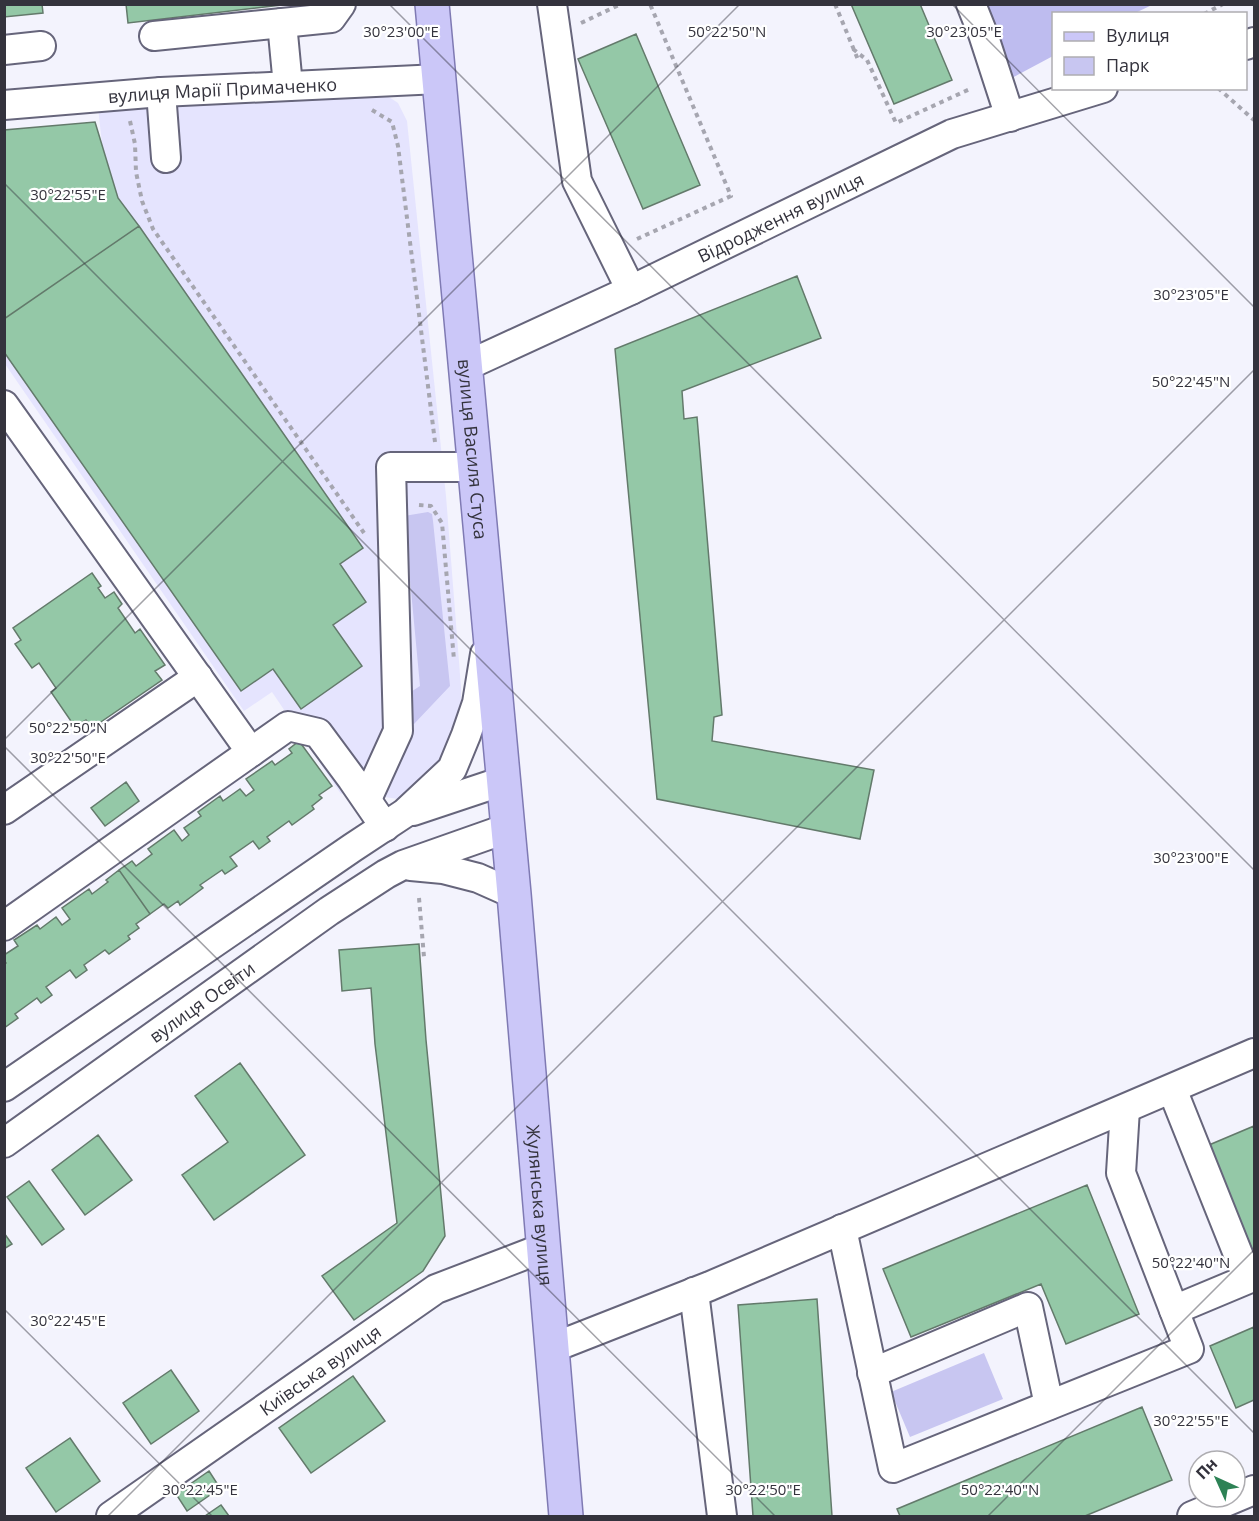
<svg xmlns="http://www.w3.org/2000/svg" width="1259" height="1521" viewBox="0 0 1259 1521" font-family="'Open Sans',sans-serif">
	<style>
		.built { fill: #e5e4fe }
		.green { fill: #c8c6f1 }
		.forest { fill: #bebcef }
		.building { fill: #94c8a7; stroke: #637a6b; stroke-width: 1.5 }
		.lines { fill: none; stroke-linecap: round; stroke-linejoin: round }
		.minor-casing { stroke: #66657b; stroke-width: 32 }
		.major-casing { stroke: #7f7ab3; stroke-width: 36 }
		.path { stroke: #a6a6b0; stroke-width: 4; stroke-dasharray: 4.5 4.5; stroke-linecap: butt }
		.minor { stroke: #fff; stroke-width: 28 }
		.major { stroke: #cbc7f8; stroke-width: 33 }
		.ticks { fill: none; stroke: #34333d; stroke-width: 1.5; stroke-opacity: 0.45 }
		.labels { text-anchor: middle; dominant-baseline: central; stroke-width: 4.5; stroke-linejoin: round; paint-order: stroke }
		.street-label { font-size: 18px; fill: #34333d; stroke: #fff }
		.ticks-label { font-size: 15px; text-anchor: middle; fill: #34333d; stroke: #fff; stroke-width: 4.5; stroke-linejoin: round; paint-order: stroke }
	</style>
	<rect width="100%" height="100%" fill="#f3f3fd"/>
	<!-- built -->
	<path class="built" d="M 380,91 L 398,103 L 407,121 L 446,496 L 461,687 L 461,713 L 446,763 L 404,800 L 379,796 L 362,781 L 341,794 L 272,692 L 244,711 L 5,364 L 4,205 L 102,144 L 98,107 Z"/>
	<!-- green -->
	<path class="green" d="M 428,512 L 432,514 L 433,521 L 450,686 L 414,724 L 395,718 L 403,697 L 420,686 L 404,516 Z
		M 984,1353 L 1003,1399 L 910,1437 L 891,1392 Z"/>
	<!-- forest -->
	<path class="forest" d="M 979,5 L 1152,5 L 1135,13 L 1054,14 L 1053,56 L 1008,80 Z"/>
	<!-- building -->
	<path class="building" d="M 4,4 L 42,4 L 43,13 L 4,17 Z
		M 126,4 L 281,4 L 281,5 L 128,23 Z
		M 851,4 L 920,4 L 952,80 L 894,104 Z
		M 636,34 L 700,185 L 643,209 L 578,59 Z
		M 95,122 L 118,198 L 139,226 L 4,319 L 4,130 Z
		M 139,226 L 363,548 L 340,564 L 366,602 L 333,625 L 362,666 L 301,709 L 273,669 L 241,691 L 4,352 L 4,319 Z
		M 797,276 L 821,338 L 682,391 L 684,419 L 697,417 L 722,715 L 714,717 L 712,741 L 874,770 L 860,839 L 657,799 L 615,349 Z
		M 92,573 L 101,586 L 98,588 L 105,598 L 114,592 L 122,604 L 118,608 L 135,633 L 140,629 L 165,665 L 155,671 L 162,680 L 92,728 L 86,720 L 75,727 L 51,692 L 56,688 L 39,663 L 32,668 L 15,644 L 21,640 L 13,628 Z
		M 299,741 L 332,786 L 319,795 L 322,798 L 312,806 L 314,809 L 292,825 L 289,821 L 267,837 L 270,841 L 259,849 L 253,841 L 230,857 L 237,866 L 225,874 L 222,870 L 200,885 L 203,888 L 180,905 L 178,901 L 168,908 L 164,904 L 150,914 L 119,870 L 132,861 L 136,866 L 152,854 L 148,849 L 174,830 L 182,841 L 189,835 L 184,828 L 201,816 L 198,812 L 220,796 L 223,801 L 240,789 L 246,796 L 254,790 L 246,779 L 272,761 L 275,765 L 292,753 L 289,749 Z
		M 126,782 L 139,801 L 105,826 L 91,808 Z
		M 119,870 L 150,914 L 136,924 L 139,928 L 128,936 L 130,939 L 109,954 L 105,950 L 84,965 L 87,970 L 76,978 L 70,970 L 46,987 L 52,995 L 41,1003 L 37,998 L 15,1014 L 18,1018 L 4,1028 L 4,964 L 6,963 L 4,960 L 4,955 L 18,946 L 14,940 L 37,925 L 40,929 L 56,917 L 62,925 L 70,919 L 62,908 L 89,889 L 92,894 L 108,882 L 106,880 Z
		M 419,944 L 426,1040 L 445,1236 L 423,1271 L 354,1320 L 322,1276 L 397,1223 L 375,1044 L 371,988 L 342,991 L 339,950 Z
		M 240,1063 L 305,1155 L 214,1220 L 182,1175 L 228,1142 L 195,1096 Z
		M 1254,1126 L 1254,1254 L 1209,1145 Z
		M 98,1135 L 132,1180 L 85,1215 L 52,1170 Z
		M 29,1181 L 64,1229 L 42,1245 L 7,1197 Z
		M 1087,1185 L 1139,1314 L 1066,1344 L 1041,1284 L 911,1337 L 883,1269 Z
		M 4,1233 L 12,1244 L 4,1249 Z
		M 817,1299 L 832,1516 L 753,1516 L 738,1305 Z
		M 1254,1327 L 1254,1400 L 1236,1408 L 1210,1346 Z
		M 171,1370 L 199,1411 L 151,1444 L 123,1403 Z
		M 353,1376 L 385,1421 L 311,1473 L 279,1428 Z
		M 1142,1407 L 1172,1480 L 1085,1516 L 900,1516 L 897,1509 Z
		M 70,1438 L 100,1481 L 56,1512 L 26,1468 Z
		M 209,1471 L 220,1488 L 187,1511 L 176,1494 Z
		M 221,1505 L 229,1516 L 205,1516 Z"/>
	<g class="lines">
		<defs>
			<g id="minor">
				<path d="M 552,4 L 577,181 L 631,290"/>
				<path d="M 971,4 L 983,34 L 1010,117"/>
				<path d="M 282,23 L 288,86"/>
				<path d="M 154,36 L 331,18 L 341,4"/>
				<path d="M 1246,45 L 1254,42"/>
				<path d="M 4,50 L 41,46"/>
				<path d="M 161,92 L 166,158"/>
				<path id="s1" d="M 4,105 L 161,92 L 439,79"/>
				<path id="s2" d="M 466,366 L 631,290 L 952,134 L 1103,88"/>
				<path d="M 4,405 L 251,752"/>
				<path d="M 367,799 L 398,731 L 391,467 L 474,467"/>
				<path d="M 4,810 L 198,677"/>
				<path d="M 413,811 L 503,781"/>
				<path d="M 411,866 L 443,869 L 478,878 L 514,894"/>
				<path d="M 4,926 L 288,726 L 318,733 L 352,779 L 385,827"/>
				<path d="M 4,1087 L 352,848 L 405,813 L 452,769 L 466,735 L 477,703 L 485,654"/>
				<path d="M 1172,1089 L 1248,1279 L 1174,1310"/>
				<path id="s3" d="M 4,1143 L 329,911 L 386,874 L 403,865 L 508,828"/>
				<path d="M 842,1229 L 893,1468 L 1189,1349 L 1121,1173 L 1125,1109"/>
				<path d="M 694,1292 L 722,1516"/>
				<path d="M 552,1348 L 710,1286 L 1254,1053"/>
				<path d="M 872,1373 L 1028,1307 L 1049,1405"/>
				<path id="s4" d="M 111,1516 L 436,1289 L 543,1248"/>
				<path d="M 1192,1516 L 1254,1490"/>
			</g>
			<g id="major">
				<path id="s5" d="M 432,4 L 514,894 L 566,1516"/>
			</g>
		</defs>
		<!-- minor casing -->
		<use href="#minor" class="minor-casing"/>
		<!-- major casing -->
		<use href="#major" class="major-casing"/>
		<!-- path -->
		<path class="path" d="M 835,4 L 859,62
			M 1204,14 L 1223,4
			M 581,23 L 621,4
			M 853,49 L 867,60 L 896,123 L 972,88
			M 1218,88 L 1254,120
			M 372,110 L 392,122 L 398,146 L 435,442
			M 130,121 L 135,144 L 136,172 L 142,201 L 153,229 L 364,533
			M 637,239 L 731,196 L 650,4
			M 419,505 L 431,506 L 442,523 L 454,660
			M 419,898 L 424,957"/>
		<!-- minor -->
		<use href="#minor" class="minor"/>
		<!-- major -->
		<use href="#major" class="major"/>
	</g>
	<!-- ticks -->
	<path class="ticks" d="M 389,4 L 1254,870M 952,4 L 1254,307M 4,183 L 1254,1433M 4,740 L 740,4M 4,746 L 775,1516M 4,1309 L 212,1516M 108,1516 L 1254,370M 988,1516 L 1254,1250"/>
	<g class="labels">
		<!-- street labels -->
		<g class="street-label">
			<text stroke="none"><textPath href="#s1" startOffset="219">вулиця Марії Примаченко</textPath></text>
			<text stroke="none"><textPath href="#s2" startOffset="348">Відродження вулиця</textPath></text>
			<text stroke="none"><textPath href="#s5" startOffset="447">вулиця Василя Стуса</textPath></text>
			<text stroke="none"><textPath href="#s3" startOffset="243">вулиця Освіти</textPath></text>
			<text stroke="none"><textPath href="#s5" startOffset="1206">Жулянська вулиця</textPath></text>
			<text stroke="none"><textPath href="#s4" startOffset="255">Київська вулиця</textPath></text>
		</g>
	</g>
	<g class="ticks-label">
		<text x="401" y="37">30°23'00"E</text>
		<text x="727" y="37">50°22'50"N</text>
		<text x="964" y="37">30°23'05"E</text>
		<text x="68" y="200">30°22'55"E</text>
		<text x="1191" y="300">30°23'05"E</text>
		<text x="1191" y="387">50°22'45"N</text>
		<text x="68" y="733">50°22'50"N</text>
		<text x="68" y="763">30°22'50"E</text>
		<text x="1191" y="863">30°23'00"E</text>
		<text x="1191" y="1268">50°22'40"N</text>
		<text x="68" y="1326">30°22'45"E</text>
		<text x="1191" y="1426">30°22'55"E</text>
		<text x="1000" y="1495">50°22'40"N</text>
		<text x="200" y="1495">30°22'45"E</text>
		<text x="763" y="1495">30°22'50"E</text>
	</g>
	<!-- border -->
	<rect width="1259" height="1521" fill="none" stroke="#34333d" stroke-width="12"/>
	<!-- legend -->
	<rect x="1052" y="12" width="195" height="78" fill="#ffffff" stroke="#aeadb1" stroke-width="1.5"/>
	<rect x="1064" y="32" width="30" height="9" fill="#cbc7f8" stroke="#aeadb1" stroke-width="1.5"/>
	<text x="1106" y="42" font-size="18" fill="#34333d">Вулиця</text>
	<rect x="1064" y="57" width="30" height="18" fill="#c8c6f1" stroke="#aeadb1" stroke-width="1.5"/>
	<text x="1106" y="72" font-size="18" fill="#34333d">Парк</text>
	<!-- north arrow -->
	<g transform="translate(1217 1479) rotate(315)"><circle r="28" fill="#ffffff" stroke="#aeadb1" stroke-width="1.5"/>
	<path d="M0-4.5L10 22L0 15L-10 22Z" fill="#2d8255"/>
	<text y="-9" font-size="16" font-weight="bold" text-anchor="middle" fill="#34333d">Пн</text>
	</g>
</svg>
